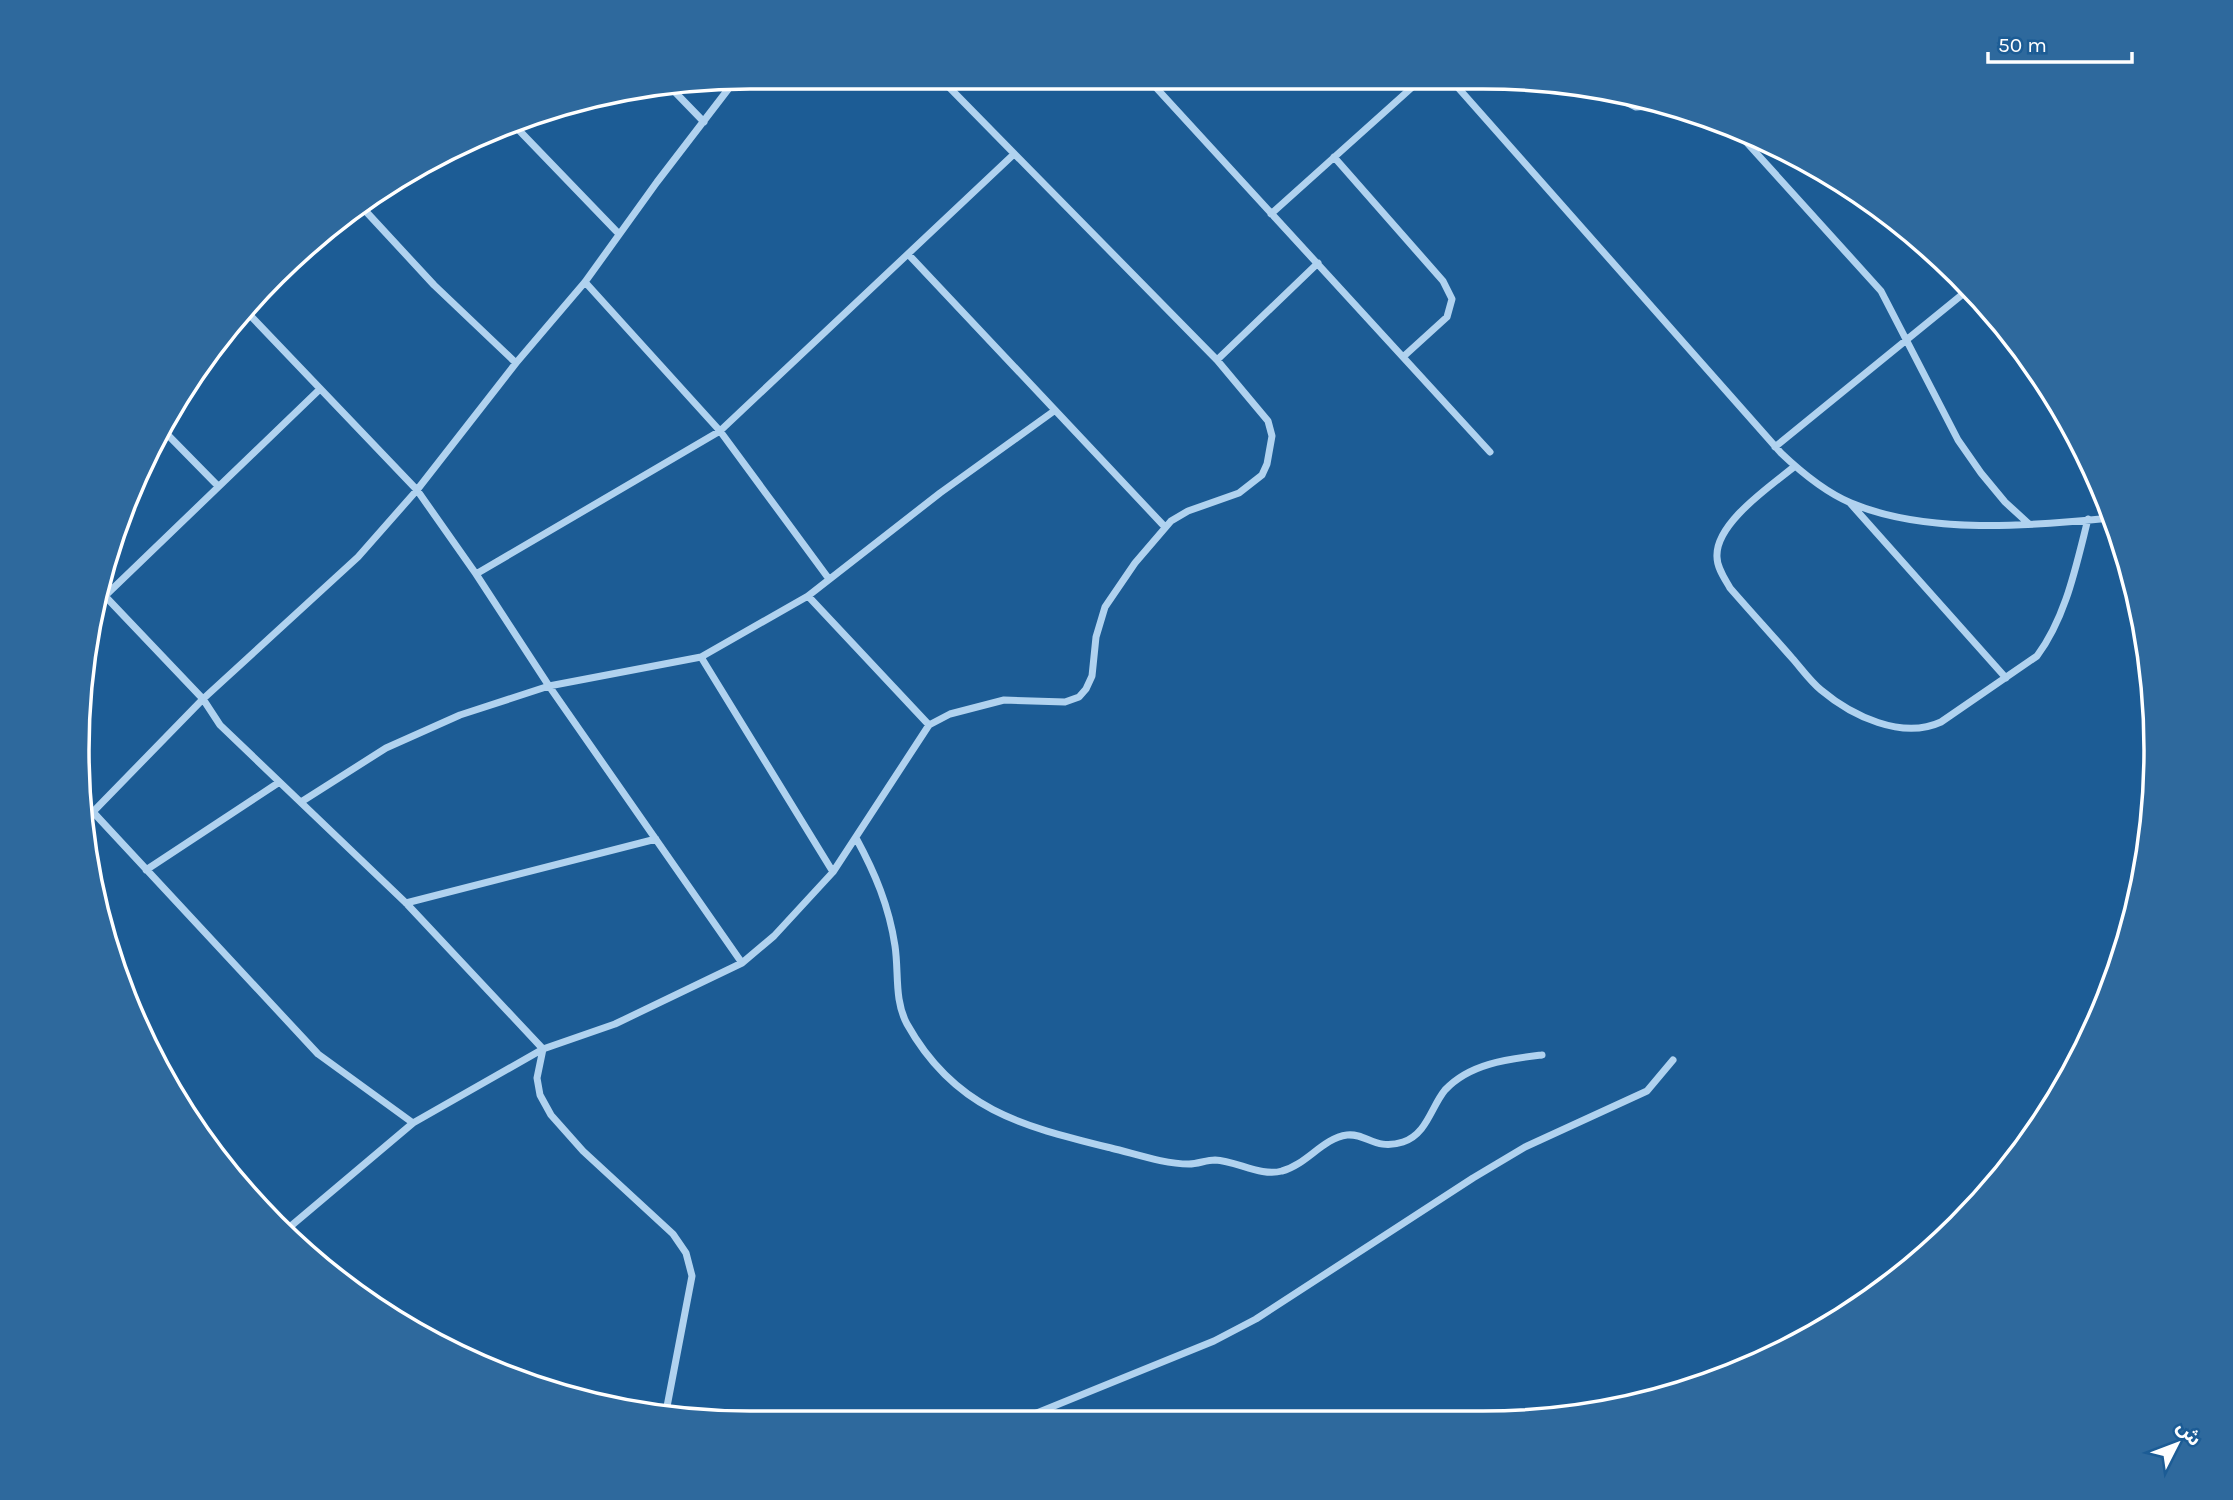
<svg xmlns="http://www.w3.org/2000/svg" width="2233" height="1500" viewBox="0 0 2233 1500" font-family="Karla,'Noto Sans Arabic',sans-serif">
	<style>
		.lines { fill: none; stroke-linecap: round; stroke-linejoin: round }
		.street { stroke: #b0d2ef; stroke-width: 7 }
		.rim { fill: none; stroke: #fff; stroke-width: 3.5 }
	</style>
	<rect width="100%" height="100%" fill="#1c5c95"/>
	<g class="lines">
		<!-- street -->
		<path class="street" d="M 1149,80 L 1490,452
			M 1453,82 L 1781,453 C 1802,473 1825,492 1851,503 C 1927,535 2031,526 2111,518
			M 673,90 L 704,122
			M 1612,95 L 1636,107 L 1649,106
			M 512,123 L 619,234
			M 1739,134 L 1881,291 L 1958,440 L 1981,473 L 2005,502 L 2029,524
			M 1334,157 L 1443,281 L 1452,299 L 1447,317 L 1403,357
			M 360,205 L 434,285 L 516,363
			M 1271,214 L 1418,82
			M 909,255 L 1165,527
			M 585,282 L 720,431 L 829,579
			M 247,312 L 417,490 L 476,574 L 549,686 L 742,963
			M 1217,360 L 1318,263
			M 164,431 L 218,486
			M 1775,447 L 1969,289
			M 1795,466 C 1771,486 1715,523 1717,557 C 1717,568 1725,579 1730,588 C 1750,611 1771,634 1792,658 C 1801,668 1810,681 1821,690 C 1852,716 1902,740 1941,722 L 2037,656 C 2066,617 2076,566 2088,519
			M 1850,503 L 2006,678
			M 476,574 L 720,431 L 1014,154
			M 104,595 L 203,699 L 220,725 L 406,903 L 543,1049
			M 808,596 L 929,725
			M 104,597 L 320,389
			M 2141,623 L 2143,673 L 2154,724
			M 701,657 L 833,872
			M 301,802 L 386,748 L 460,715 L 549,686 L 701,657 L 808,596 L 940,493 L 1054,411
			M 93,812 L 318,1054 L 413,1123
			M 89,816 L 203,699 L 358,557 L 417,490 L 516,363 L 585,282 L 657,182 L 736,79
			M 856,838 C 875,873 889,906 895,946 C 899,972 894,1000 907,1024 C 955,1110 1022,1126 1111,1148 C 1136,1154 1164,1164 1189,1164 C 1198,1164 1206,1160 1215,1160 C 1237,1161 1261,1177 1282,1171 C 1306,1165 1323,1138 1347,1135 C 1367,1133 1375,1151 1403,1142 C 1427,1134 1431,1107 1445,1090 C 1470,1063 1509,1059 1542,1055
			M 146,870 L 278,783
			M 406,903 L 656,839
			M 543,1049 L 537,1078 L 540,1095 L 551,1115 L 583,1151 L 673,1234 L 686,1253 L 692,1276 L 665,1417
			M 285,1231 L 413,1123 L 543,1049 L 615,1024 L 742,963 L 774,936 L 833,872 L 929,725 L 950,714 L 1004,700 L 1065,702 L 1079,697 L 1086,689 L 1092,676 L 1096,637 L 1105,607 L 1135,563 L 1171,521 L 1188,511 L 1239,493 L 1262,475 L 1267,464 L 1272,436 L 1268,421 L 1217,360 L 940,78
			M 1022,1419 L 1214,1341 L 1256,1319 L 1473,1178 L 1525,1147 L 1647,1091 L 1673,1060"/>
	</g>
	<!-- crop -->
	<path d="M0 0H2233V1500H0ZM750 89H1483A661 661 0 0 1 2144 750V750A661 661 0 0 1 1483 1411H750A661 661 0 0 1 89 750V750A661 661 0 0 1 750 89Z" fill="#2e699d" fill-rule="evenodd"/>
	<path class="rim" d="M750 89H1483A661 661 0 0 1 2144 750V750A661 661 0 0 1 1483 1411H750A661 661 0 0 1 89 750V750A661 661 0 0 1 750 89Z"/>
	<!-- north arrow -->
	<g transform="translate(2177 1444) rotate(48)" stroke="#1c5c95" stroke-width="5" paint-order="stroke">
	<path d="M0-5L12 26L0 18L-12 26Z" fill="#ffffff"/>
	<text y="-10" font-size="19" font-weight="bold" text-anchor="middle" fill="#ffffff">ش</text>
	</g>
	<!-- scale -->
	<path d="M1988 52v10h144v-10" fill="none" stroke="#ffffff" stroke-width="3.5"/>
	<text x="1998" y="52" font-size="21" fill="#ffffff" stroke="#1c5c95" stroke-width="5" paint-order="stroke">50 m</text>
</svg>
